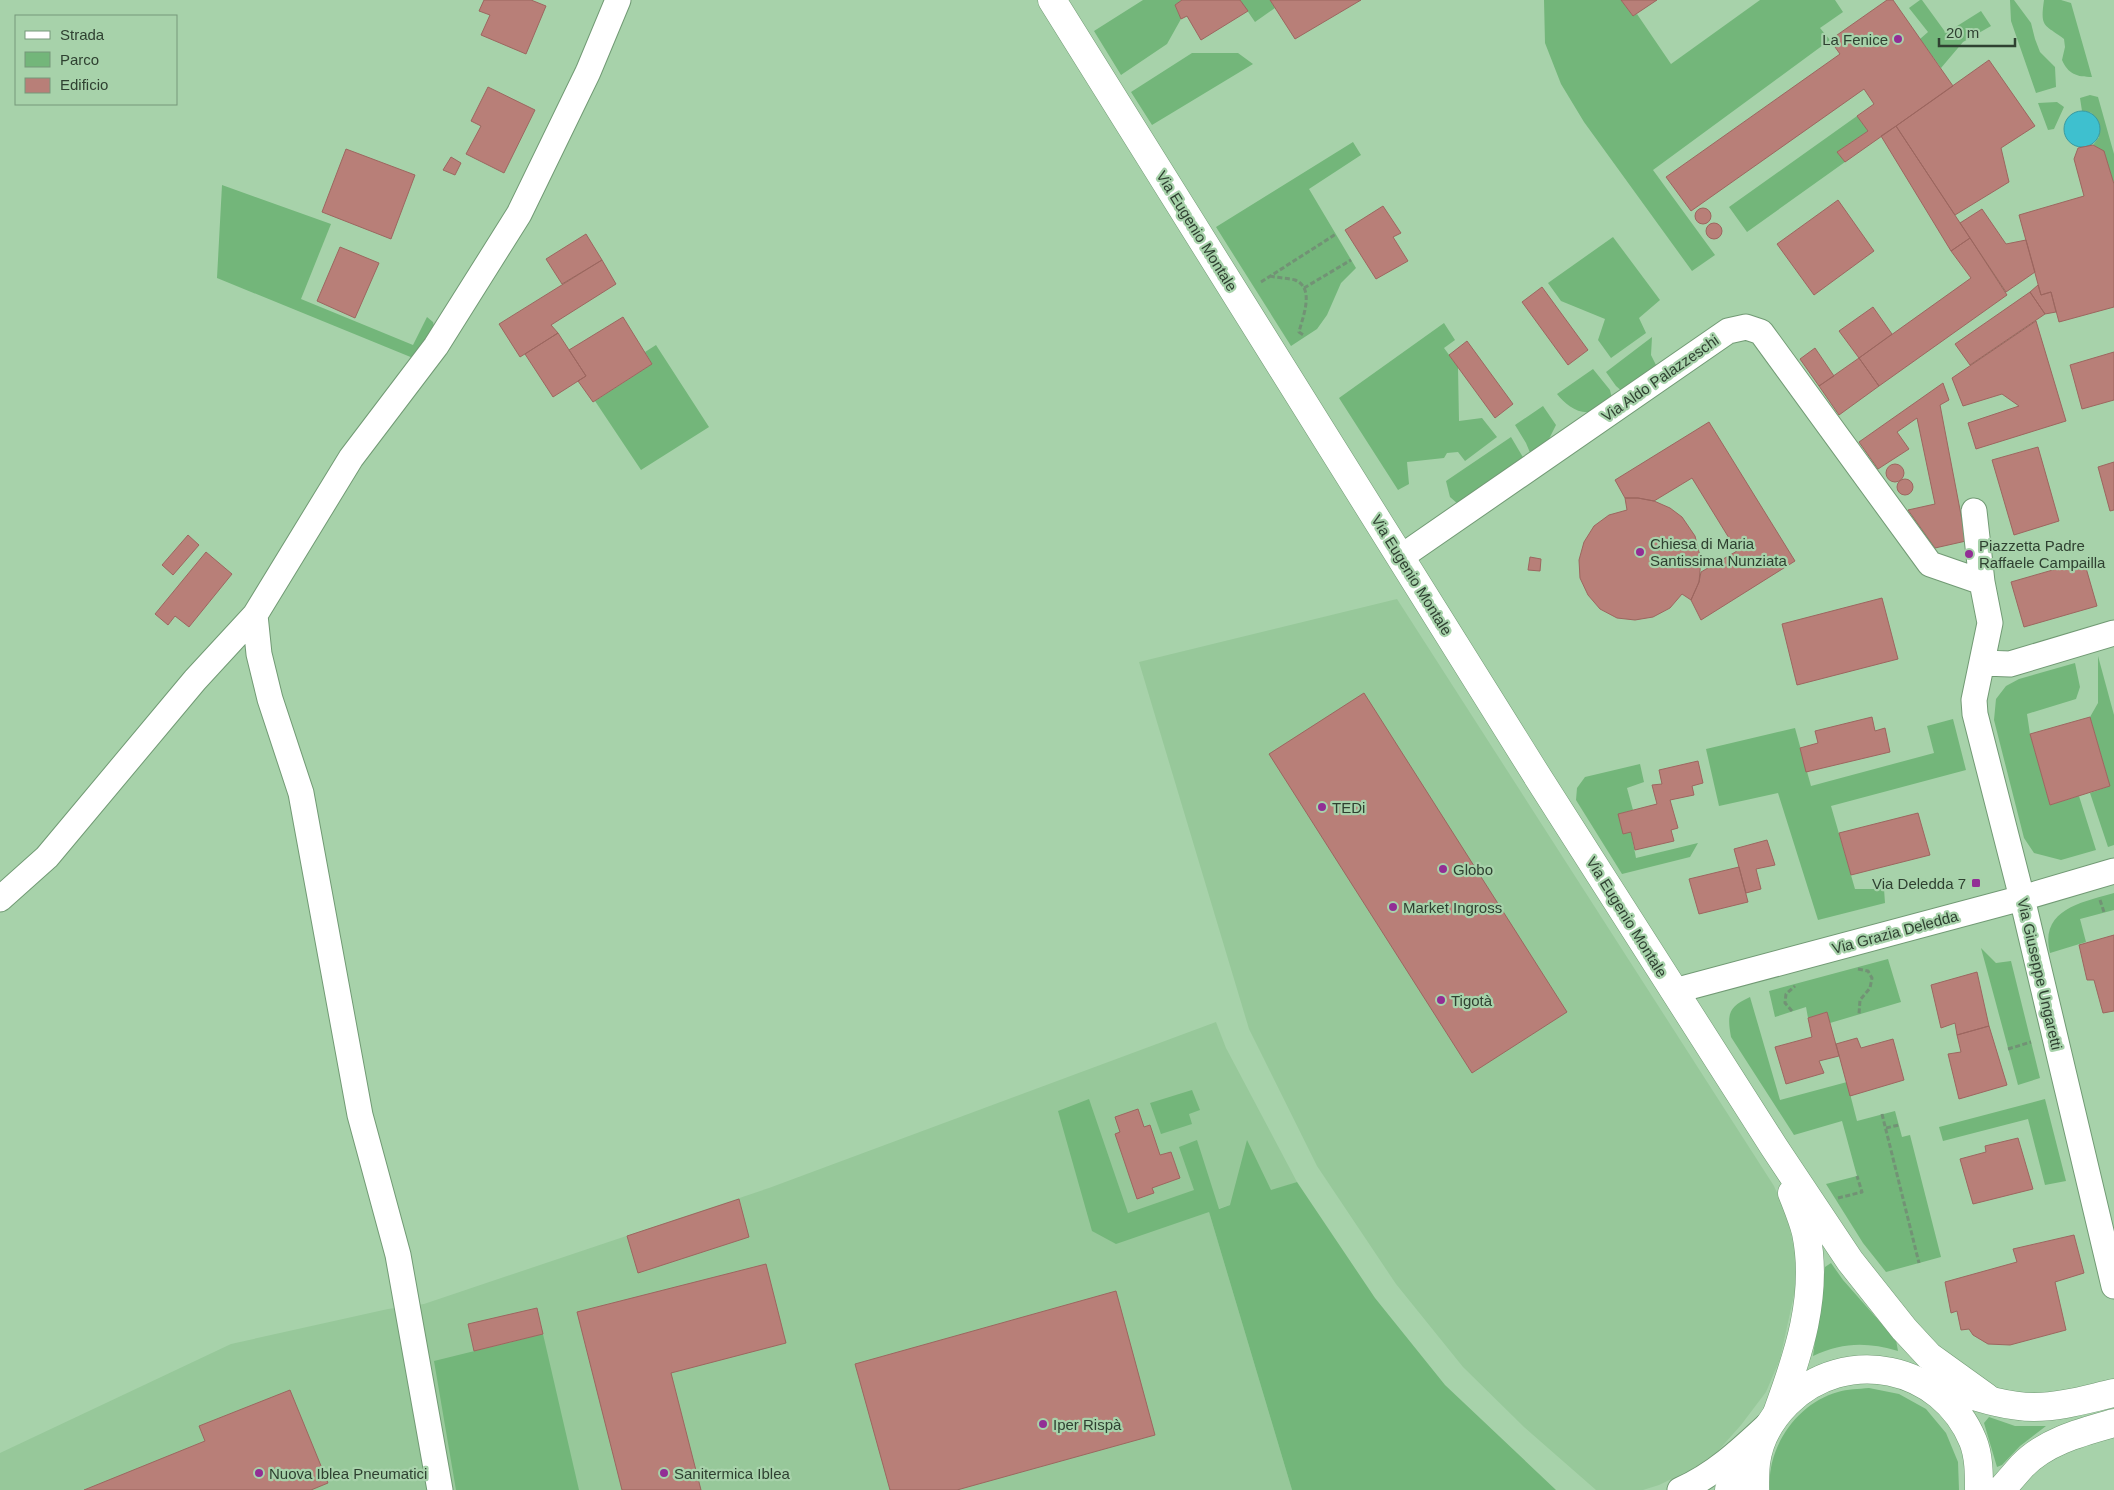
<svg xmlns="http://www.w3.org/2000/svg" width="2114" height="1490" viewBox="0 0 2114 1490" font-family="Helvetica,sans-serif">
	<style>
		.built { fill: #97c89a }
		.green { fill: #73b67a }
		.water { fill: #3ec0cf; stroke: #3a9aa0 }
		.building { fill: #b87f78; stroke: #9c665f }
		.lines { fill: none; stroke-linecap: round; stroke-linejoin: round }
		.street-casing { stroke: #719a74; stroke-width: 27 }
		.secondary-casing { stroke: #719a74; stroke-width: 29 }
		.primary-casing { stroke: #719a74; stroke-width: 29 }
		.path { stroke: #729275; stroke-width: 3; stroke-dasharray: 5 2.5; stroke-linecap: butt }
		.street { stroke: #fff; stroke-width: 25 }
		.secondary { stroke: #fff; stroke-width: 28 }
		.primary { stroke: #fff; stroke-width: 28 }
		.poi-dot { fill: #922e95; stroke: #a7d2aa; stroke-width: 2 }
		.labels { text-anchor: middle; dominant-baseline: central; stroke-width: 4.5; stroke-linejoin: round; paint-order: stroke }
		.poi-label { font-size: 15px; fill: #2f4131; stroke: #a7d2aa; text-anchor: start }
		.street-label { font-size: 15px; fill: #2f4131; stroke: #a7d2aa }
	</style>
	<rect width="100%" height="100%" fill="#a7d2aa"/>
	<!-- built -->
	<path class="built" d="M 1397,599 L 1774,1186 L 1787,1216 L 1795,1253 L 1795,1290 L 1780,1359 L 1766,1392 L 1741,1425 L 1717,1452 L 1692,1469 L 1659,1485 L 1643,1490 L 1596,1490 L 1524,1427 L 1463,1367 L 1396,1284 L 1317,1166 L 1249,1029 L 1139,662 Z
		M 1216,1022 L 1226,1048 L 1297,1182 L 1209,1212 L 1292,1490 L 0,1490 L 0,1453 L 231,1344 L 388,1309 L 424,1304 L 769,1188 Z"/>
	<!-- green -->
	<path class="green" d="M 1143,0 L 1182,0 L 1175,5 L 1181,19 L 1167,44 L 1121,75 L 1094,31 Z
		M 1240,0 L 1270,0 L 1275,8 L 1255,22 Z
		M 1544,0 L 1621,0 L 1633,16 L 1637,14 L 1671,64 L 1760,0 L 1835,0 L 1843,12 L 1820,28 L 1830,40 L 1653,170 L 1715,255 L 1692,271 L 1584,122 L 1561,84 L 1545,43 Z
		M 1920,0 L 1922,0 L 1946,33 L 1981,11 L 1991,26 L 1963,42 L 1941,68 L 1920,39 L 1928,32 L 1909,8 Z
		M 2010,0 L 2014,0 L 2031,23 L 2035,39 L 2040,52 L 2055,67 L 2056,87 L 2036,93 L 2011,21 Z
		M 2044,0 L 2061,0 L 2071,3 L 2092,77 C 2077,77 2068,74 2062,60 L 2065,47 L 2064,39 C 2044,24 2040,28 2044,0 Z
		M 1192,53 L 1238,53 L 1253,64 L 1152,125 L 1131,92 Z
		M 2090,95 L 2098,97 L 2114,154 L 2114,184 L 2104,152 L 2093,145 L 2099,137 L 2092,113 L 2082,111 L 2080,98 Z
		M 2057,102 L 2064,107 L 2054,129 L 2048,130 L 2038,103 Z
		M 1857,116 L 1868,131 L 1837,152 L 1845,162 L 1747,232 L 1729,207 Z
		M 1353,142 L 1361,155 L 1309,189 L 1356,268 L 1341,283 L 1327,315 L 1317,329 L 1291,346 L 1216,227 Z
		M 222,185 L 331,224 L 301,299 L 413,345 L 427,317 L 433,322 L 434,326 L 413,358 L 217,278 Z
		M 1613,237 L 1660,300 L 1639,318 L 1646,333 L 1611,358 L 1598,340 L 1605,319 L 1561,301 L 1548,283 Z
		M 1444,323 L 1455,340 L 1444,348 L 1458,367 L 1459,421 L 1482,418 L 1497,437 L 1465,461 L 1458,452 L 1447,453 L 1444,458 L 1407,462 L 1409,484 L 1398,490 L 1339,398 Z
		M 1652,337 L 1651,355 L 1657,367 L 1623,392 L 1616,386 L 1606,372 Z
		M 656,345 L 709,427 L 641,470 L 595,401 L 652,364 L 645,352 Z
		M 1593,369 L 1610,390 L 1612,399 C 1607,402 1601,409 1595,411 C 1579,416 1566,405 1557,394 Z
		M 1543,406 L 1556,425 L 1547,443 L 1531,455 L 1526,443 L 1515,425 Z
		M 1511,437 L 1524,459 L 1458,504 L 1450,497 L 1446,481 Z
		M 2098,656 L 2114,715 L 2114,845 L 2108,847 L 2090,793 L 2110,786 L 2090,717 L 2098,703 Z
		M 2075,663 L 2080,687 L 2076,699 L 2027,714 L 2030,734 L 2050,805 L 2079,796 L 2096,850 L 2061,860 L 2034,853 L 2024,838 L 1994,720 L 1996,699 L 2006,686 L 2019,679 Z
		M 1953,719 L 1966,770 L 1831,806 L 1855,889 L 1884,889 L 1885,903 L 1818,920 L 1778,793 L 1719,806 L 1706,749 L 1795,728 L 1811,786 L 1934,753 L 1927,726 Z
		M 1640,764 L 1644,782 L 1627,788 L 1633,810 L 1618,814 L 1623,834 L 1631,832 L 1636,858 L 1698,843 L 1690,857 L 1622,874 L 1576,800 L 1577,788 L 1585,777 Z
		M 2114,893 L 2114,910 L 2080,919 L 2086,942 L 2050,953 C 2039,909 2083,902 2114,893 Z
		M 1981,948 L 1996,963 L 2011,961 L 2040,1078 L 2018,1085 Z
		M 1888,959 L 1901,1002 L 1830,1023 L 1827,1012 L 1808,1018 L 1806,1007 L 1775,1017 L 1769,991 Z
		M 1750,997 L 1780,1100 L 1847,1082 L 1857,1121 L 1895,1111 L 1902,1137 L 1910,1135 L 1941,1257 L 1886,1272 L 1863,1243 L 1826,1184 L 1857,1176 L 1842,1121 L 1794,1135 L 1731,1037 C 1727,1014 1728,1007 1750,997 Z
		M 1192,1090 L 1200,1110 L 1189,1114 L 1192,1124 L 1161,1134 L 1150,1103 Z
		M 1089,1099 L 1128,1213 L 1194,1190 L 1179,1147 L 1197,1140 L 1219,1209 L 1230,1205 L 1247,1140 L 1271,1190 L 1297,1182 L 1375,1298 L 1445,1385 L 1556,1490 L 1292,1490 L 1209,1212 L 1116,1244 L 1092,1231 L 1058,1111 Z
		M 2045,1099 L 2066,1181 L 2045,1185 L 2028,1119 L 1943,1141 L 1939,1127 Z
		M 1831,1263 L 1843,1280 L 1896,1340 L 1898,1351 C 1867,1342 1843,1342 1813,1356 L 1825,1267 Z
		M 543,1334 L 579,1490 L 456,1490 L 434,1361 Z
		M 1869,1388 L 1899,1394 L 1926,1409 L 1946,1433 L 1958,1462 L 1959,1490 L 1770,1490 C 1766,1448 1797,1403 1838,1392 C 1847,1389 1859,1389 1869,1388 Z
		M 1989,1417 L 2015,1426 L 2046,1426 L 2020,1446 L 2002,1465 L 1997,1467 L 1984,1423 Z"/>
	<!-- water -->
	<path class="water" d="M2064 129a18 18 0 1 1 36 0a18 18 0 1 1-36 0Z"/>
	<!-- building -->
	<path class="building" d="M 484,0 L 531,0 L 546,6 L 526,54 L 481,35 L 490,15 L 479,11 Z
		M 1182,0 L 1240,0 L 1248,11 L 1201,40 L 1187,16 L 1181,19 L 1175,5 Z
		M 1270,0 L 1361,0 L 1295,39 Z
		M 1621,0 L 1657,0 L 1633,16 Z
		M 1887,0 L 1893,0 L 1953,86 L 1845,162 L 1837,152 L 1868,131 L 1857,116 L 1874,104 L 1864,89 L 1691,211 L 1666,177 L 1840,54 L 1830,40 Z
		M 1989,60 L 2035,126 L 2001,148 L 2009,182 L 1955,215 L 1896,126 Z
		M 488,87 L 535,110 L 504,173 L 466,154 L 481,126 L 471,121 Z
		M 1896,126 L 1970,238 L 1951,251 L 1881,136 Z
		M 2093,145 L 2104,151 L 2114,184 L 2114,307 L 2059,322 L 2051,292 L 2041,295 L 2019,215 L 2084,196 L 2074,159 L 2078,148 Z
		M 346,149 L 415,175 L 391,239 L 322,212 Z
		M 451,157 L 461,163 L 455,175 L 443,170 Z
		M 1838,200 L 1874,251 L 1814,295 L 1777,244 Z
		M 1383,206 L 1401,233 L 1393,237 L 1408,261 L 1376,279 L 1345,230 Z
		M1695 216a8 8 0 1 1 16 0a8 8 0 1 1-16 0Z
		M 1982,209 L 2006,244 L 2026,240 L 2035,272 L 2006,292 L 1960,223 Z
		M1706 231a8 8 0 1 1 16 0a8 8 0 1 1-16 0Z
		M 586,234 L 602,260 L 562,284 L 546,259 Z
		M 1970,238 L 2007,295 L 1879,386 L 1859,358 L 1971,278 L 1951,251 Z
		M 340,247 L 379,263 L 355,318 L 317,301 Z
		M 602,260 L 616,284 L 551,325 L 558,333 L 520,357 L 499,324 Z
		M 2038,285 L 2041,295 L 2051,292 L 2056,312 L 2045,314 L 2030,292 Z
		M 1542,287 L 1588,350 L 1568,365 L 1522,302 Z
		M 2030,292 L 2045,314 L 1970,365 L 1955,344 Z
		M 1873,307 L 1892,334 L 1859,358 L 1839,331 Z
		M 623,317 L 652,364 L 593,402 L 578,381 L 586,376 L 569,350 Z
		M 2036,321 L 2066,421 L 1976,449 L 1968,423 L 2019,406 L 2002,394 L 1963,406 L 1952,378 Z
		M 558,333 L 586,376 L 553,397 L 525,354 Z
		M 1467,341 L 1513,404 L 1495,418 L 1449,355 Z
		M 1815,348 L 1834,376 L 1819,386 L 1800,359 Z
		M 2114,352 L 2114,400 L 2082,409 L 2070,365 Z
		M 1859,358 L 1879,386 L 1839,415 L 1819,386 Z
		M 1943,383 L 1949,400 L 1940,405 L 1966,541 L 1935,548 L 1908,510 L 1935,504 L 1917,418 L 1897,432 L 1909,449 L 1878,469 L 1859,442 Z
		M 1709,422 L 1795,561 L 1701,620 L 1691,600 L 1699,582 L 1701,572 L 1737,551 L 1692,478 L 1654,501 L 1638,498 L 1625,498 L 1615,480 Z
		M 2038,447 L 2059,521 L 2014,535 L 1992,460 Z
		M 2114,462 L 2114,510 L 2110,511 L 2098,467 Z
		M1886 473a9 9 0 1 1 18 0a9 9 0 1 1-18 0Z
		M1897 487a8 8 0 1 1 16 0a8 8 0 1 1-16 0Z
		M 1625,498 L 1638,498 L 1654,501 L 1670,508 L 1682,517 L 1695,536 L 1701,560 L 1699,582 L 1691,600 L 1682,594 L 1670,608 L 1653,617 L 1635,620 L 1617,618 L 1600,609 L 1588,595 L 1580,578 L 1579,560 L 1584,542 L 1594,526 L 1609,515 L 1627,510 Z
		M 188,535 L 199,545 L 173,575 L 162,565 Z
		M 206,552 L 232,574 L 189,627 L 175,616 L 168,625 L 155,614 Z
		M 1530,557 L 1541,559 L 1540,571 L 1528,570 Z
		M 2084,561 L 2097,606 L 2024,627 L 2011,582 Z
		M 1882,598 L 1898,659 L 1797,685 L 1782,624 Z
		M 1364,693 L 1567,1012 L 1472,1073 L 1269,754 Z
		M 1872,717 L 1875,731 L 1885,728 L 1890,752 L 1806,772 L 1800,748 L 1818,743 L 1815,731 Z
		M 2090,717 L 2110,786 L 2050,805 L 2030,734 Z
		M 1698,761 L 1703,783 L 1692,786 L 1694,795 L 1670,800 L 1678,828 L 1671,830 L 1674,841 L 1635,850 L 1631,832 L 1623,834 L 1618,814 L 1657,804 L 1652,785 L 1662,784 L 1659,770 Z
		M 1918,813 L 1930,855 L 1851,875 L 1839,833 Z
		M 1767,840 L 1775,865 L 1756,869 L 1761,889 L 1746,893 L 1734,849 Z
		M 1739,867 L 1748,902 L 1699,914 L 1689,879 Z
		M 2114,935 L 2114,1011 L 2103,1013 L 2094,980 L 2087,980 L 2079,945 Z
		M 1977,972 L 1989,1026 L 1957,1035 L 1955,1023 L 1941,1028 L 1931,985 Z
		M 1827,1012 L 1839,1056 L 1819,1061 L 1824,1073 L 1786,1084 L 1775,1047 L 1812,1037 L 1808,1018 Z
		M 1989,1026 L 2007,1085 L 1959,1099 L 1948,1054 L 1961,1052 L 1957,1035 Z
		M 1857,1038 L 1861,1048 L 1893,1039 L 1904,1080 L 1850,1096 L 1836,1044 Z
		M 1138,1109 L 1144,1127 L 1150,1125 L 1160,1155 L 1171,1152 L 1180,1178 L 1152,1188 L 1154,1193 L 1137,1199 L 1115,1134 L 1120,1132 L 1115,1117 Z
		M 2018,1138 L 2033,1189 L 1973,1204 L 1960,1159 L 1986,1152 L 1985,1146 Z
		M 739,1199 L 749,1237 L 638,1273 L 627,1236 Z
		M 2074,1235 L 2084,1273 L 2055,1282 L 2066,1330 L 2010,1345 L 1988,1344 L 1973,1335 L 1969,1329 L 1961,1330 L 1957,1311 L 1951,1313 L 1945,1282 L 2017,1262 L 2013,1249 Z
		M 766,1264 L 786,1343 L 671,1373 L 701,1490 L 622,1490 L 577,1312 Z
		M 1116,1291 L 1155,1435 L 957,1490 L 890,1490 L 855,1364 Z
		M 537,1308 L 543,1334 L 474,1351 L 468,1324 Z
		M 290,1390 L 328,1483 L 311,1490 L 84,1490 L 205,1441 L 199,1426 Z"/>
	<g class="lines">
		<defs>
			<path id="street" d="M 1974,511 L 1982,582 L 1990,623 L 1974,700 L 1975,714 L 2022,898 L 2114,1286
				M 1401,557 L 1728,331 L 1746,327 L 1761,332 L 1930,564 L 1982,582
				M 255,615 L 259,654 L 270,699 L 301,793 L 360,1115 L 398,1255 L 440,1490
				M 1983,663 L 2010,664 L 2114,633
				M 0,899 L 47,857 L 195,680 L 255,615 L 351,458 L 436,346 L 519,214 L 588,72 L 618,0
				M 1674,991 L 2022,898 L 2114,871
				M 1680,1490 C 1715,1475 1743,1448 1771,1422"/>
			<path id="secondary" d="M 1052,0 L 1539,779 L 1774,1147 L 1850,1261 L 1904,1329 L 1929,1356 L 1986,1397
				M 1777,1413 C 1798,1356 1819,1295 1806,1233 C 1803,1220 1797,1206 1792,1193"/>
			<path id="primary" d="M 1928,1382 C 1962,1391 1998,1407 2034,1407 C 2061,1407 2087,1399 2114,1393
				M 1729,1490 L 1756,1463
				M 1755,1490 C 1755,1481 1755,1472 1756,1463 C 1759,1440 1771,1419 1787,1403 C 1845,1345 1942,1365 1973,1441 C 1979,1456 1979,1474 1979,1490
				M 2001,1490 C 2008,1482 2015,1474 2022,1466 C 2046,1441 2082,1432 2114,1423"/>
		</defs>
		<!-- street casing -->
		<use href="#street" class="street-casing"/>
		<!-- secondary casing -->
		<use href="#secondary" class="secondary-casing"/>
		<!-- primary casing -->
		<use href="#primary" class="primary-casing"/>
		<!-- path -->
		<path class="path" d="M 1270,276 C 1278,278 1288,278 1295,280 C 1315,288 1303,316 1299,332 L 1305,336
			M 1261,282 L 1336,234
			M 1304,288 L 1351,260
			M 2100,900 L 2104,912
			M 1858,969 L 1868,971 L 1872,978 L 1870,988 L 1860,1000 L 1859,1014
			M 1792,1011 L 1785,1003 L 1786,994 L 1795,986
			M 2008,1049 L 2031,1042
			M 1882,1114 L 1919,1263
			M 1886,1128 L 1899,1125
			M 1838,1198 L 1862,1192 L 1857,1176"/>
		<!-- street -->
		<use href="#street" class="street"/>
		<!-- secondary -->
		<use href="#secondary" class="secondary"/>
		<!-- primary -->
		<use href="#primary" class="primary"/>
	</g>
	<!-- markers -->
	<g class="poi-dot">
		<circle cx="1898" cy="39" r="5"/>
		<circle cx="1640" cy="552" r="5"/>
		<circle cx="1969" cy="554" r="5"/>
		<circle cx="1322" cy="807" r="5"/>
		<circle cx="1443" cy="869" r="5"/>
		<rect x="1971" y="878" width="10" height="10" rx="2.5"/>
		<circle cx="1393" cy="907" r="5"/>
		<circle cx="1441" cy="1000" r="5"/>
		<circle cx="1043" cy="1424" r="5"/>
		<circle cx="259" cy="1473" r="5"/>
		<circle cx="664" cy="1473" r="5"/>
	</g>
	<g class="labels">
		<!-- poi labels -->
		<g class="poi-label">
			<text x="1888" y="39" text-anchor="end">La Fenice</text>
			<text x="1650" y="543">Chiesa di Maria<tspan x="1650" dy="17">Santissima Nunziata</tspan></text>
			<text x="1979" y="545">Piazzetta Padre<tspan x="1979" dy="17">Raffaele Campailla</tspan></text>
			<text x="1332" y="807">TEDi</text>
			<text x="1453" y="869">Globo</text>
			<text x="1966" y="883" text-anchor="end">Via Deledda 7</text>
			<text x="1403" y="907">Market Ingross</text>
			<text x="1451" y="1000">Tigotà</text>
			<text x="1053" y="1424">Iper Rispà</text>
			<text x="269" y="1473">Nuova Iblea Pneumatici</text>
			<text x="674" y="1473">Sanitermica Iblea</text>
		</g>
		<!-- street labels -->
		<g class="street-label">
			<text transform="translate(1197 231) rotate(58)">Via Eugenio Montale</text>
			<text transform="translate(1660 378) rotate(-35)">Via Aldo Palazzeschi</text>
			<text transform="translate(1412 575) rotate(58)">Via Eugenio Montale</text>
			<text transform="translate(1627 917) rotate(58)">Via Eugenio Montale</text>
			<text transform="translate(1895 932) rotate(-15)">Via Grazia Deledda</text>
			<text transform="translate(2040 974) rotate(77)">Via Giuseppe Ungaretti</text>
		</g>
	</g>
	<!-- legend -->
	<rect x="15" y="15" width="162" height="90" fill="#a7d2aa" stroke="#77987a"/>
	<rect x="25" y="31" width="25" height="8" fill="#ffffff" stroke="#77987a"/>
	<text x="60" y="40" font-size="15" fill="#2f4131">Strada</text>
	<rect x="25" y="52" width="25" height="15" fill="#73b67a" stroke="#77987a"/>
	<text x="60" y="65" font-size="15" fill="#2f4131">Parco</text>
	<rect x="25" y="78" width="25" height="15" fill="#b87f78" stroke="#77987a"/>
	<text x="60" y="90" font-size="15" fill="#2f4131">Edificio</text>
	<!-- scale -->
	<path d="M1939 38v8h76v-8" fill="none" stroke="#2f4131" stroke-width="2.5"/>
	<text x="1946" y="38" font-size="15" fill="#2f4131" stroke="#a7d2aa" stroke-width="4" paint-order="stroke">20 m</text>
</svg>
